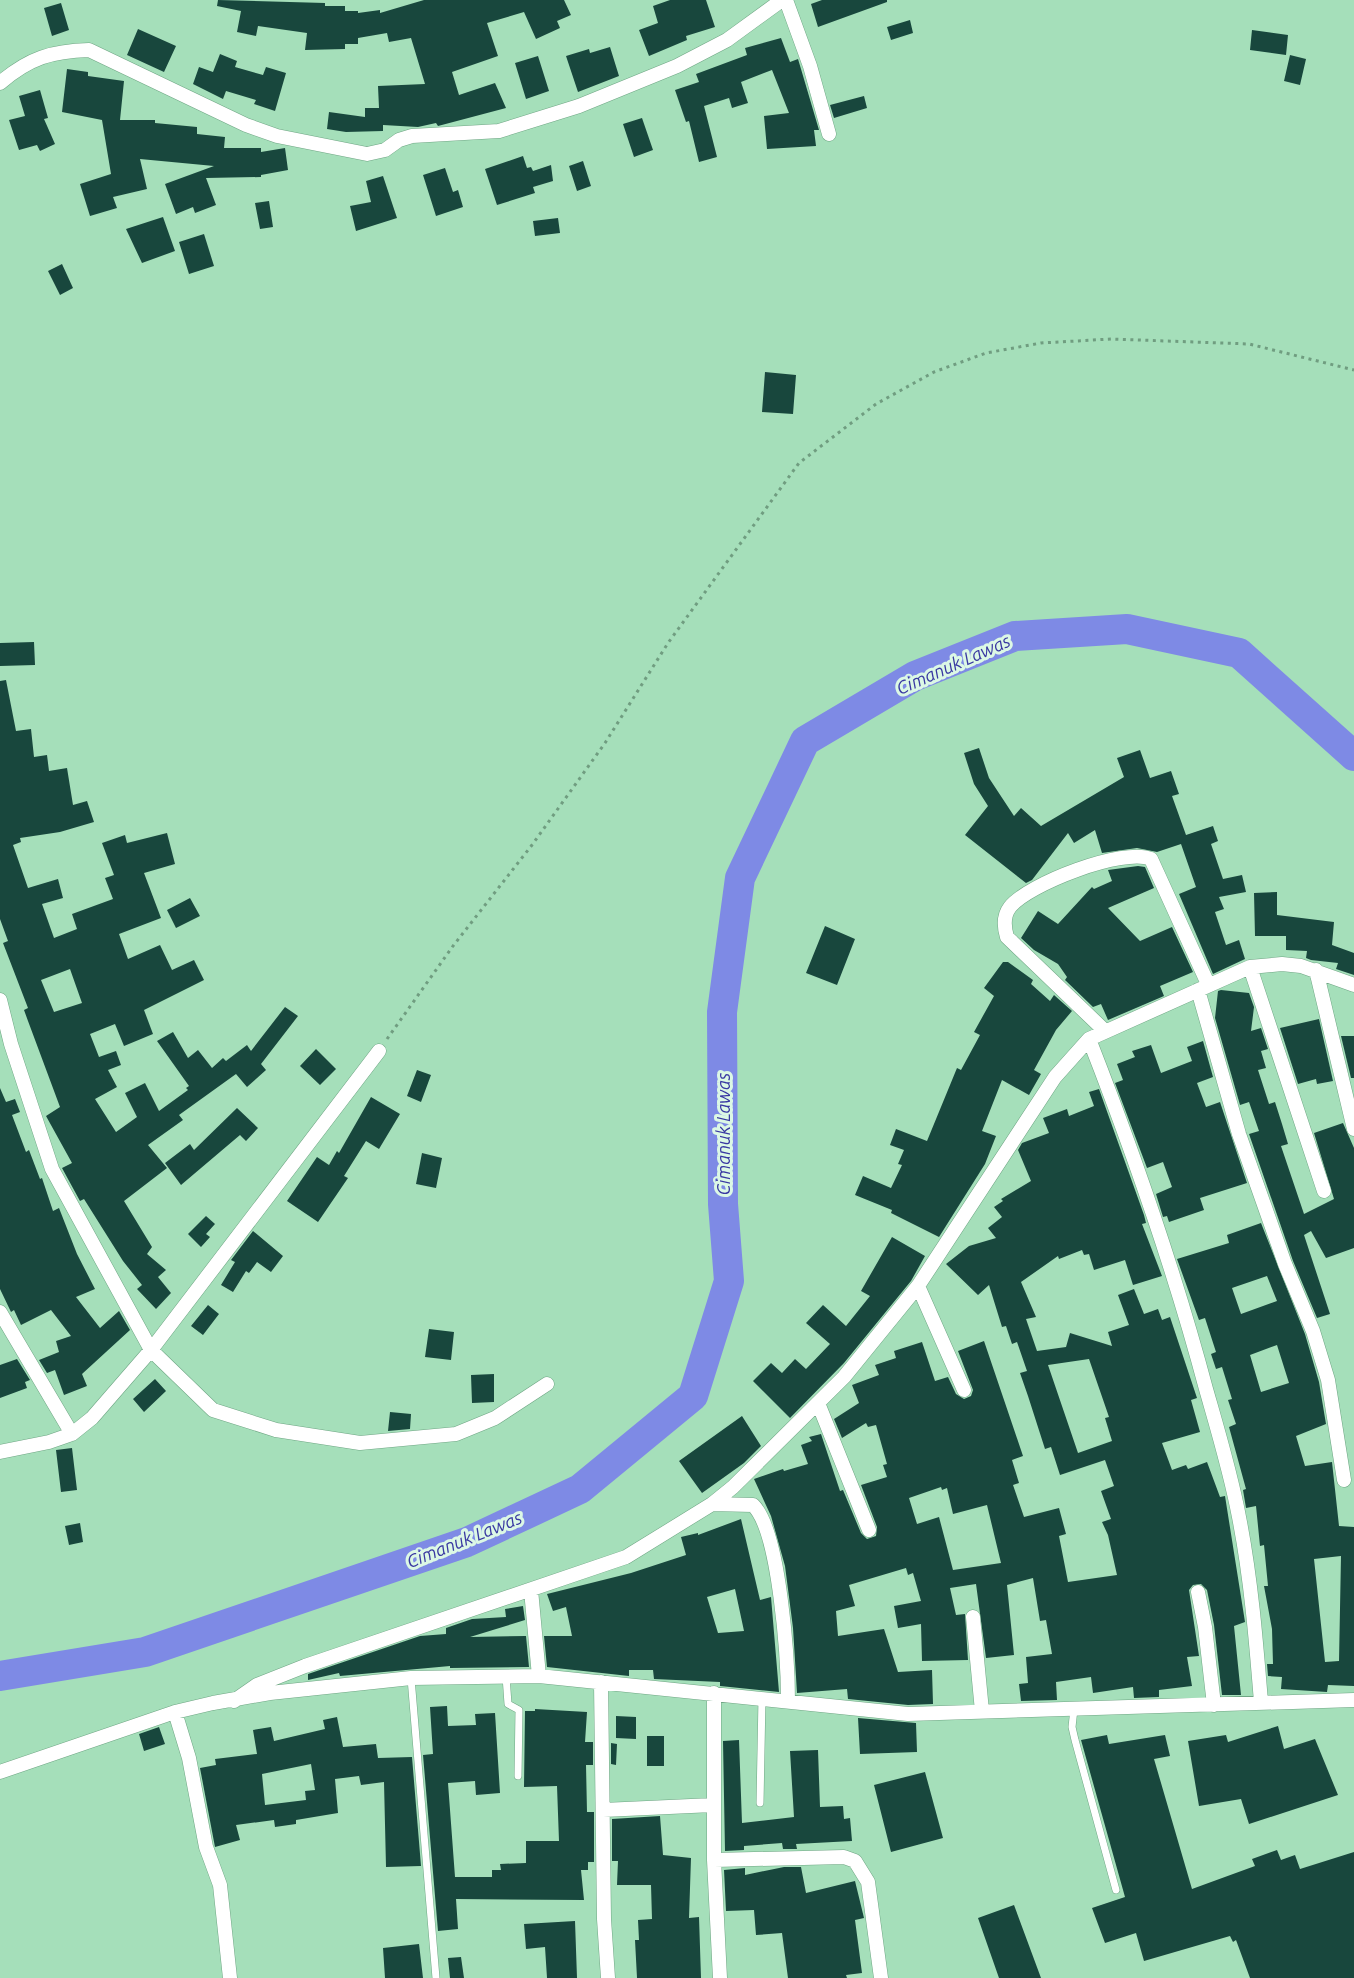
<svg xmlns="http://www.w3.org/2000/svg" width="1354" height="1978" viewBox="0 0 1354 1978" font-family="Ubuntu,sans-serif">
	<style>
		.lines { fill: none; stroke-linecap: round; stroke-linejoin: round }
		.river { stroke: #7e8ae5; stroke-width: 30 }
		.building { fill: #18473d; fill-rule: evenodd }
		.lane-casing { stroke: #6fa684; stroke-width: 8 }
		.street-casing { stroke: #6fa684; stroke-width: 15 }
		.path { stroke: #709d80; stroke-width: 3; stroke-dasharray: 3 4.5; stroke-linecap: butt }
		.lane { stroke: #fff; stroke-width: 7 }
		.street { stroke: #fff; stroke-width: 14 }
		.labels { text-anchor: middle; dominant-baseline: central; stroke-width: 6; stroke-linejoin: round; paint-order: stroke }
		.water-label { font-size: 18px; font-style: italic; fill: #3938a2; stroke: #dcf8e5 }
	</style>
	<rect width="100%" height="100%" fill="#a5dfba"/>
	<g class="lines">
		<!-- river -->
		<path class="river" d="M 0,1676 L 145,1652 L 467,1542 L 580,1489 L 693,1396 L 729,1281 L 723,1204 L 722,1012 L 740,878 L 805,741 L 915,676 L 1015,636 L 1127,629 L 1239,653 L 1354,756"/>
	</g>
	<!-- building -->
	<path class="building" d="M 218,0 L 325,3 L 325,6 L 345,6 L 345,11 L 358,11 L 358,13 L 380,10 L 380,13 L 424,0 L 564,0 L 571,15 L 557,21 L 560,28 L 536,39 L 524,12 L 487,23 L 498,56 L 452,72 L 459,95 L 495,83 L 506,108 L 438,126 L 436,123 L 418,127 L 383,125 L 383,131 L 346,132 L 327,129 L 329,112 L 365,117 L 365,108 L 379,108 L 378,86 L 425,84 L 411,38 L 389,42 L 387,33 L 358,38 L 358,44 L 345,44 L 345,49 L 305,50 L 307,33 L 258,26 L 256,36 L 237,32 L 241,11 L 217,6 Z
		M 670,0 L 706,0 L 715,27 L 686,36 L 687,40 L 649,56 L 639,30 L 658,23 L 653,6 Z
		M 822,0 L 887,0 L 887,2 L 818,27 L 811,4 Z
		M 61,3 L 69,30 L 52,36 L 44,8 Z
		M 910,20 L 913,33 L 891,40 L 887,27 Z
		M 138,29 L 176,46 L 164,72 L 127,55 Z
		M 1252,30 L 1288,35 L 1286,55 L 1250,50 Z
		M 781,38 L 790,62 L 798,59 L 801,69 L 819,130 L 814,130 L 816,146 L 767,149 L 764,116 L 789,113 L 772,70 L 741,82 L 748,103 L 732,108 L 729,98 L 704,106 L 717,157 L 699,162 L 689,121 L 686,122 L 675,90 L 699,82 L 696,74 L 747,55 L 745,48 Z
		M 610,47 L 619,76 L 578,92 L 566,56 L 589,49 L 590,53 Z
		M 220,54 L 237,61 L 235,67 L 263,75 L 266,67 L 286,73 L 275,111 L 254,104 L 256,100 L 226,91 L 223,99 L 193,84 L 199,67 L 213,72 Z
		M 1290,55 L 1306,59 L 1300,85 L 1284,81 Z
		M 538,56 L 549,91 L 526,99 L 515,63 Z
		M 67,69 L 88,72 L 88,76 L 124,81 L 120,120 L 155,120 L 155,123 L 197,127 L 197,134 L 225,137 L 224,148 L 261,148 L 261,152 L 285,148 L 288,170 L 261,175 L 261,177 L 206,178 L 216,205 L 195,213 L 193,207 L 176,214 L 165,184 L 214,166 L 140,159 L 147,189 L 113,197 L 117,208 L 90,216 L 80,184 L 111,174 L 102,120 L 62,112 Z
		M 40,90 L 48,118 L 44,119 L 55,144 L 40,151 L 37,145 L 19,150 L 9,120 L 25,116 L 19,96 Z
		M 864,96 L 867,108 L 834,118 L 830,105 Z
		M 642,118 L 653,150 L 634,157 L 623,124 Z
		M 523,156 L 527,168 L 531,167 L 533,171 L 551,165 L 553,181 L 533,187 L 535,193 L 497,205 L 485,169 Z
		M 583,161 L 591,186 L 577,191 L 569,166 Z
		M 445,168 L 453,192 L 458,190 L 463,207 L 436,216 L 423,175 Z
		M 383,176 L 397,218 L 356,231 L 350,206 L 371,202 L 366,181 Z
		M 269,201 L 273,227 L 260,229 L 255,203 Z
		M 163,217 L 175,251 L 142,263 L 126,229 Z
		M 558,218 L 560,233 L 535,236 L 533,221 Z
		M 204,234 L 214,266 L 189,274 L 179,242 Z
		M 62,264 L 73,288 L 60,295 L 48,271 Z
		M 765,372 L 796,375 L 793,414 L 762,412 Z
		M 34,642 L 35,665 L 0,666 L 0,643 Z
		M 6,680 L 16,731 L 31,729 L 34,757 L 47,755 L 49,771 L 67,768 L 73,805 L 87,801 L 94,822 L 60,832 L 20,838 L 21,842 L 13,845 L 28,888 L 58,879 L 63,898 L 42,904 L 54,938 L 77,929 L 72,914 L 113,899 L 105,878 L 114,875 L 102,843 L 125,835 L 127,843 L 167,833 L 175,864 L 144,873 L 161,918 L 119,934 L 128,959 L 160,945 L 172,970 L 194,960 L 204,980 L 144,1010 L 153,1034 L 124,1046 L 115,1024 L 90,1034 L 99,1057 L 116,1051 L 121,1065 L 108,1070 L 117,1087 L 95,1099 L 116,1132 L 137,1117 L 125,1093 L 145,1083 L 159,1111 L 188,1090 L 186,1088 L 189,1086 L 157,1041 L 173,1032 L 188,1058 L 198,1050 L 212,1068 L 223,1058 L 226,1061 L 247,1045 L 251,1051 L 285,1007 L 298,1016 L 261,1064 L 266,1070 L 247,1087 L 236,1074 L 179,1115 L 183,1120 L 148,1145 L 167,1168 L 124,1201 L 152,1247 L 147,1254 L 166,1270 L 158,1277 L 171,1293 L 156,1309 L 137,1289 L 142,1285 L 123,1261 L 84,1199 L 80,1201 L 62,1168 L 72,1163 L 46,1116 L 60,1107 L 28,1021 L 24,1010 L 28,1008 L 3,943 L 8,941 L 0,919 L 0,681 ZM 70,969 L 82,1003 L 54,1012 L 41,980 Z
		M 979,748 L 989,778 L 1014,816 L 1021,808 L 1041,826 L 1124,777 L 1117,758 L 1140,750 L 1150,778 L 1171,771 L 1179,794 L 1172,796 L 1186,835 L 1213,826 L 1218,841 L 1211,844 L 1223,879 L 1242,875 L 1246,892 L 1219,897 L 1224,909 L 1215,912 L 1226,945 L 1239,940 L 1245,959 L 1213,974 L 1179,894 L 1196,887 L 1181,844 L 1157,852 L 1137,848 L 1102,853 L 1095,830 L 1074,843 L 1068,833 L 1032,880 L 1026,883 L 965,835 L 988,806 L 974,784 L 964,753 Z
		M 1138,866 L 1145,867 L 1154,888 L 1108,908 L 1140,941 L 1172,927 L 1193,972 L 1160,986 L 1164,996 L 1108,1020 L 1101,1004 L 1093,1007 L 1065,980 L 1067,977 L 1058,964 L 1034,950 L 1021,938 L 1038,911 L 1058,924 L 1092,887 L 1094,889 L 1112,881 L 1108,870 Z
		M 1277,892 L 1277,915 L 1334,922 L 1332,945 L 1354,953 L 1354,975 L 1336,969 L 1338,963 L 1311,960 L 1306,958 L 1307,951 L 1286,950 L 1286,936 L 1255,936 L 1254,893 Z
		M 190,898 L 200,916 L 176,928 L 167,910 Z
		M 825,926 L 855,939 L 837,985 L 806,973 Z
		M 1003,962 L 1008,962 L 1033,980 L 1031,984 L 1050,1001 L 1054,995 L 1072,1011 L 1056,1030 L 1034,1070 L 1041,1074 L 1029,1095 L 1002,1080 L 982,1131 L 996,1136 L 985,1164 L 939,1237 L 891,1213 L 892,1210 L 855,1195 L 863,1176 L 891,1188 L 902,1165 L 898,1164 L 904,1150 L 890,1145 L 896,1129 L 927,1141 L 957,1068 L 961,1070 L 980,1035 L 974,1032 L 994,996 L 984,988 Z
		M 1221,990 L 1249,993 L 1254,1007 L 1251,1031 L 1261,1028 L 1268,1049 L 1261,1051 L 1266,1068 L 1258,1070 L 1269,1104 L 1275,1102 L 1282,1124 L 1288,1144 L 1281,1146 L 1304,1214 L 1334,1199 L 1314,1133 L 1343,1123 L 1354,1148 L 1354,1248 L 1326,1258 L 1311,1231 L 1304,1235 L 1330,1314 L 1317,1318 L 1293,1261 L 1249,1134 L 1259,1131 L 1249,1102 L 1240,1105 L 1215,1018 L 1218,991 Z
		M 1319,1019 L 1333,1081 L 1317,1084 L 1316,1079 L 1298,1084 L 1280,1028 Z
		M 1341,1036 L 1354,1036 L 1354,1078 L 1351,1078 Z
		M 1203,1041 L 1213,1077 L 1197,1083 L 1206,1107 L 1220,1102 L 1247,1183 L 1200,1198 L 1204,1210 L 1169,1222 L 1167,1216 L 1163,1217 L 1156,1194 L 1172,1187 L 1163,1162 L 1147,1168 L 1115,1083 L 1123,1080 L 1117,1064 L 1135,1057 L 1132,1051 L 1151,1045 L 1161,1073 L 1192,1061 L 1187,1047 Z
		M 316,1049 L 336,1069 L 320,1085 L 300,1066 Z
		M 417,1070 L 431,1075 L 421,1102 L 407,1096 Z
		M 0,1088 L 6,1102 L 15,1099 L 20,1112 L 12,1115 L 26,1152 L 29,1150 L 40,1179 L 42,1178 L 53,1211 L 59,1208 L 77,1254 L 95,1289 L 76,1297 L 100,1328 L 119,1311 L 130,1330 L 82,1374 L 87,1386 L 64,1395 L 55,1370 L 47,1373 L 39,1360 L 59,1352 L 56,1341 L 71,1336 L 51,1310 L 21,1325 L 14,1310 L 11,1312 L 0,1289 Z
		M 1099,1089 L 1144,1215 L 1146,1223 L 1142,1224 L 1162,1276 L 1133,1285 L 1125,1260 L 1094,1270 L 1089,1254 L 1084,1255 L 1082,1250 L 1059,1259 L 1058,1256 L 1021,1282 L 1036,1317 L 1026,1319 L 1037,1351 L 1066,1347 L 1070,1333 L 1112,1346 L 1108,1332 L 1129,1325 L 1118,1295 L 1134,1289 L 1144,1314 L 1158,1309 L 1162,1320 L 1170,1317 L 1197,1398 L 1191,1400 L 1200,1432 L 1162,1443 L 1172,1470 L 1186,1465 L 1188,1469 L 1207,1462 L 1220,1497 L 1225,1496 L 1245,1622 L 1234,1626 L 1241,1695 L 1222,1695 L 1214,1625 L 1207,1590 L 1201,1584 L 1193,1585 L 1189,1590 L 1199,1656 L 1187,1657 L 1192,1686 L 1159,1690 L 1159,1697 L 1134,1698 L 1133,1687 L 1093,1693 L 1091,1677 L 1056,1682 L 1057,1700 L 1021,1701 L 1019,1684 L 1028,1683 L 1026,1657 L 1052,1654 L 1046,1620 L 1040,1621 L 1033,1578 L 1007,1585 L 1014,1655 L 986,1658 L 976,1584 L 950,1588 L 956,1615 L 965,1614 L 968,1660 L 922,1661 L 921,1624 L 898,1628 L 894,1606 L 921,1601 L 913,1573 L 908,1575 L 906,1568 L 849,1585 L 855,1606 L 836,1611 L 838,1636 L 884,1629 L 898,1672 L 932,1670 L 933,1704 L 908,1705 L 848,1699 L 847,1689 L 797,1693 L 793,1628 L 785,1566 L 771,1516 L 754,1479 L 783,1469 L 784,1471 L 808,1464 L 801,1445 L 812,1441 L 809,1437 L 821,1434 L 840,1491 L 843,1490 L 861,1533 L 867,1539 L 876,1536 L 877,1527 L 861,1485 L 887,1477 L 883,1465 L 887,1464 L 876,1425 L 868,1427 L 866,1423 L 842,1438 L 834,1419 L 859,1403 L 852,1385 L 879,1375 L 875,1365 L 896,1358 L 894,1351 L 922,1342 L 935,1381 L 948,1377 L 956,1394 L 964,1399 L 971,1396 L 973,1390 L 958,1351 L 984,1341 L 1023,1456 L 1012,1460 L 1019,1483 L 1013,1485 L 1024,1517 L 1059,1508 L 1066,1534 L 1059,1536 L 1068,1582 L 1117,1575 L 1108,1535 L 1102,1522 L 1111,1519 L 1101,1491 L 1114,1486 L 1105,1460 L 1060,1475 L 1051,1447 L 1045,1449 L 1028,1396 L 1020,1373 L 1027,1371 L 1017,1342 L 1012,1344 L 1006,1326 L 1002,1327 L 989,1285 L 978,1295 L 946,1264 L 969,1246 L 996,1238 L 988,1228 L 1002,1217 L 994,1207 L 1003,1201 L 1001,1199 L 1031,1181 L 1018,1150 L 1022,1143 L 1049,1133 L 1043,1118 L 1067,1109 L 1069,1116 L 1094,1106 L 1089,1092 ZM 1089,1359 L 1109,1417 L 1105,1418 L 1112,1441 L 1078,1453 L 1048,1365 ZM 941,1487 L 942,1490 L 947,1488 L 953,1514 L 987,1505 L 1001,1563 L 953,1570 L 939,1517 L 917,1524 L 909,1498 Z
		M 371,1097 L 400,1114 L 379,1149 L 366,1141 L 344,1176 L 348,1178 L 318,1222 L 287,1201 L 317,1157 L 329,1165 L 337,1151 L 339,1153 Z
		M 237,1108 L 258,1128 L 246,1141 L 240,1135 L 181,1185 L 165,1163 L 190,1144 L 194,1150 Z
		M 422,1153 L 442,1158 L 436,1188 L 416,1184 Z
		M 206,1216 L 215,1224 L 206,1234 L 210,1237 L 201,1247 L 188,1234 Z
		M 1261,1223 L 1305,1334 L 1319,1382 L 1326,1424 L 1296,1436 L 1305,1466 L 1332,1462 L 1339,1526 L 1354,1527 L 1354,1686 L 1328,1685 L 1327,1692 L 1281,1689 L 1282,1677 L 1268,1676 L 1267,1664 L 1273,1664 L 1272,1629 L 1264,1586 L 1268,1586 L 1264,1545 L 1260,1546 L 1256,1506 L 1246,1508 L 1243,1490 L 1246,1489 L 1229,1427 L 1236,1424 L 1228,1400 L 1232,1399 L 1222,1367 L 1216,1369 L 1211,1354 L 1216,1352 L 1205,1318 L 1199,1320 L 1177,1259 L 1229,1243 L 1227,1235 ZM 1267,1276 L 1277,1301 L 1241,1314 L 1232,1288 ZM 1277,1345 L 1289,1383 L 1261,1392 L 1250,1355 ZM 1341,1556 L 1339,1661 L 1325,1662 L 1314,1559 Z
		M 253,1231 L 283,1256 L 271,1272 L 257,1262 L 249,1273 L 246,1271 L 233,1292 L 221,1285 L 235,1262 L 231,1260 Z
		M 892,1237 L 925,1256 L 911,1281 L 844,1363 L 790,1418 L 753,1381 L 771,1363 L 782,1373 L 795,1359 L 806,1369 L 830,1344 L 806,1323 L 823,1305 L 846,1326 L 870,1296 L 861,1291 Z
		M 208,1305 L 219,1314 L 203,1335 L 191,1326 Z
		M 429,1329 L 454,1332 L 451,1360 L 425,1357 Z
		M 17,1359 L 30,1380 L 25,1382 L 27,1388 L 0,1398 L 0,1365 Z
		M 494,1374 L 494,1402 L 472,1403 L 471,1375 Z
		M 155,1379 L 166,1391 L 144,1412 L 133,1399 Z
		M 390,1412 L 411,1414 L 410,1429 L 388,1431 Z
		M 742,1416 L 761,1446 L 744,1463 L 702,1493 L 679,1461 Z
		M 72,1448 L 77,1490 L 61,1492 L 56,1450 Z
		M 741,1519 L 760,1600 L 771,1597 L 779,1692 L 720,1686 L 720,1682 L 654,1679 L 653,1670 L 629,1670 L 629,1676 L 547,1667 L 544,1636 L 572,1636 L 566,1607 L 553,1611 L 547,1594 L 631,1573 L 686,1555 L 681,1537 L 698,1533 L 698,1535 ZM 735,1589 L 744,1631 L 718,1633 L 707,1597 Z
		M 80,1523 L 83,1542 L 69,1545 L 65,1526 Z
		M 523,1606 L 525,1620 L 470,1637 L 526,1636 L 529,1667 L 450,1668 L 450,1666 L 340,1676 L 339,1673 L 308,1680 L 308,1674 L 420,1636 L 446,1634 L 446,1628 L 472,1619 L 506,1617 L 505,1609 Z
		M 447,1706 L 448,1726 L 476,1725 L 475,1714 L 495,1713 L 500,1793 L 476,1795 L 475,1781 L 448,1783 L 455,1877 L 492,1877 L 492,1870 L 501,1870 L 500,1864 L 526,1863 L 526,1841 L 559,1841 L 557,1786 L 524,1787 L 525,1711 L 535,1711 L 535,1709 L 587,1712 L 585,1742 L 593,1742 L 593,1765 L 586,1765 L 587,1812 L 594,1812 L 594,1862 L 588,1862 L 588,1870 L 581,1870 L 584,1900 L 456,1899 L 458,1929 L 438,1931 L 423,1755 L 433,1754 L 430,1707 Z
		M 616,1716 L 636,1717 L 636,1739 L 616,1738 Z
		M 337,1717 L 343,1747 L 376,1744 L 378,1758 L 412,1757 L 421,1866 L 386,1867 L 384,1782 L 361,1785 L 359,1776 L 335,1779 L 338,1813 L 296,1820 L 296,1824 L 275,1827 L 274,1820 L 236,1825 L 240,1840 L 215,1847 L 200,1768 L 216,1765 L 215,1759 L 257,1754 L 253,1730 L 271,1727 L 274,1741 L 325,1729 L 323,1720 ZM 311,1764 L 315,1790 L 305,1791 L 306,1800 L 265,1805 L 262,1774 Z
		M 858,1718 L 916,1723 L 917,1752 L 860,1754 Z
		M 1278,1726 L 1284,1749 L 1315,1739 L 1338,1795 L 1249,1824 L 1241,1799 L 1199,1806 L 1188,1741 L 1226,1735 L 1228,1742 Z
		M 159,1727 L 165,1744 L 144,1751 L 139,1734 Z
		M 1107,1735 L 1109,1744 L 1165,1735 L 1170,1756 L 1154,1759 L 1192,1889 L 1255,1866 L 1252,1859 L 1277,1850 L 1281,1860 L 1295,1855 L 1300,1869 L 1354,1852 L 1354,1978 L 1250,1978 L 1236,1940 L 1233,1942 L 1230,1936 L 1144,1961 L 1136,1933 L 1105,1943 L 1092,1908 L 1125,1897 L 1081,1740 Z
		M 647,1736 L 664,1736 L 664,1766 L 647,1766 Z
		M 739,1740 L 742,1823 L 794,1817 L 790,1751 L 818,1750 L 820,1807 L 843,1806 L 844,1819 L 850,1818 L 852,1841 L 796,1844 L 797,1849 L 783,1849 L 782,1843 L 744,1846 L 744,1850 L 725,1851 L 723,1741 Z
		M 611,1743 L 617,1744 L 616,1765 L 611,1764 Z
		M 925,1772 L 943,1838 L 891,1852 L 874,1785 Z
		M 660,1816 L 663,1855 L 691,1858 L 689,1918 L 699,1917 L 701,1978 L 637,1978 L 635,1940 L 639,1940 L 638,1920 L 652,1919 L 651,1885 L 617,1885 L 618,1861 L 612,1861 L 612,1819 Z
		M 784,1867 L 801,1867 L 806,1893 L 855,1881 L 864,1918 L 855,1920 L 862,1973 L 846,1975 L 847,1978 L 788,1978 L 782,1933 L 756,1935 L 754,1910 L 726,1911 L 724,1870 L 745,1868 L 745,1875 Z
		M 1014,1905 L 1041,1978 L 999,1978 L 978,1918 Z
		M 575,1921 L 577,1978 L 547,1978 L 545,1947 L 526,1949 L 524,1924 Z
		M 419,1944 L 423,1978 L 385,1978 L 383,1948 Z
		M 461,1957 L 464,1978 L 450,1978 L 448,1958 Z"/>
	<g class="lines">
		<defs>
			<path id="lane" d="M 506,1676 L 508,1704 L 519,1710 L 518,1776
				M 411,1678 L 436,1978
				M 1074,1709 L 1072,1727 L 1075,1740 L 1116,1890
				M 760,1803 L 762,1698"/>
			<path id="street" d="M 786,0 L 810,66 L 829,134
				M 0,83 C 29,58 52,51 89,50 L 246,125 L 277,136 L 367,154 L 385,150 L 399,140 L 412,136 L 499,131 L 579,106 L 677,66 L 727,40 L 782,0
				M 1250,967 L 1324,1191
				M 1316,970 L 1354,1129
				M 1198,990 L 1239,1134 L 1285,1264 L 1313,1331 L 1328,1380 L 1344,1480
				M 0,1000 L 11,1044 L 52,1169 L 151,1350 L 213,1410 L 276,1430 L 360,1443 L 456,1434 L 495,1418 L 547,1384
				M 1105,1031 L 1007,937 C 1004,927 1003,916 1010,907 C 1028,884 1124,847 1151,859 L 1208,984
				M 1089,1039 C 1134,1154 1174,1269 1206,1389 C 1218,1431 1231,1474 1239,1517 C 1251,1578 1256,1640 1261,1702
				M 918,1286 L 964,1390
				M 0,1312 L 72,1434
				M 818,1403 L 869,1530
				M 0,1452 L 49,1442 L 72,1434 L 92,1418 L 151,1350 L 379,1051
				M 712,1504 L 753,1505 C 780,1531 788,1662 788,1701
				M 531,1590 L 539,1676
				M 1198,1592 L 1205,1627 L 1214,1705
				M 973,1617 L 982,1711
				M 601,1682 L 604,1919 L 608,1978
				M 714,1693 L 714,1860 L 720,1978
				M 234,1701 L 257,1685 L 305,1666 L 626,1557 L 712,1504 L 733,1487 L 844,1377 L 918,1286 L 1055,1077 L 1089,1039 L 1250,967 L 1282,964 L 1301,966 L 1354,985
				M 175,1712 L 189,1758 L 206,1847 L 220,1885 L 230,1978
				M 0,1772 L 175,1712 L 213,1703 L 270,1693 L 411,1678 L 539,1676 L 908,1714 L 1354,1700
				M 603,1810 L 713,1805
				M 714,1860 L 844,1857 L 855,1861 L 868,1882 L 881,1978"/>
		</defs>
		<!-- lane casing -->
		<use href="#lane" class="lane-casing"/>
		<!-- street casing -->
		<use href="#street" class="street-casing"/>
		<!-- path -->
		<path class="path" d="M 387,1039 L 453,946 L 532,845 L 605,743 L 668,643 L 799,463 L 876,404 L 934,372 L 986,353 L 1041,343 L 1111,339 L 1249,344 L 1354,370"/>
		<!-- lane -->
		<use href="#lane" class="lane"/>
		<!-- street -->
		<use href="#street" class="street"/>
	</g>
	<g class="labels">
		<!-- water labels -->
		<g class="water-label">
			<text transform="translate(953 664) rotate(-24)">Cimanuk Lawas</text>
			<text transform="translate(723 1134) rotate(-90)">Cimanuk Lawas</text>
			<text transform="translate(464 1539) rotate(-22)">Cimanuk Lawas</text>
		</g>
	</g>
</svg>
